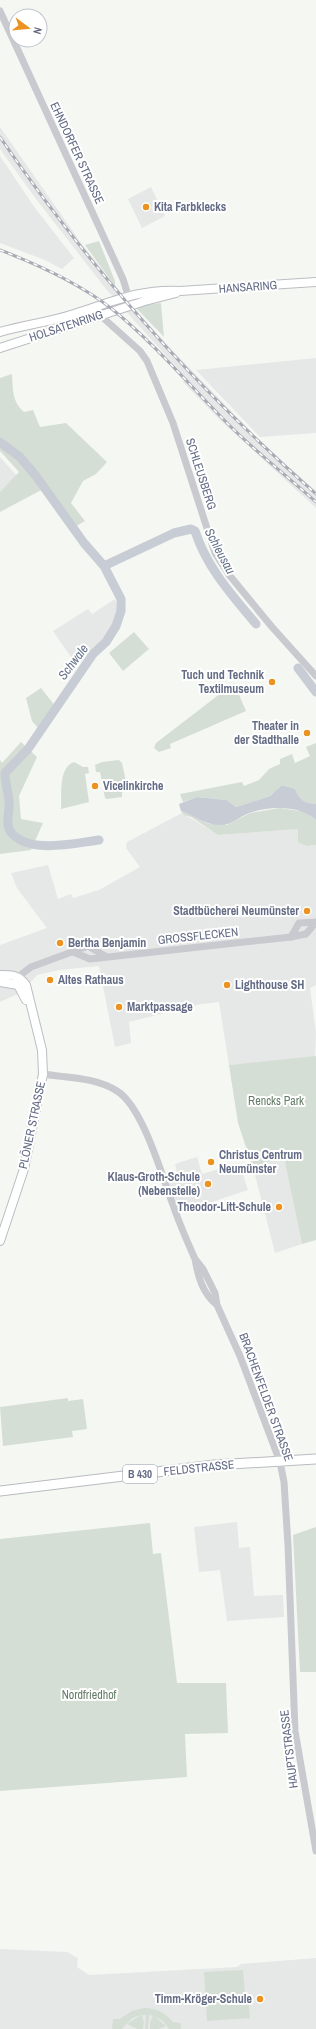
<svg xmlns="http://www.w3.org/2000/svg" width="316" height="2029" viewBox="0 0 316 2029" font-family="'Archivo Narrow',sans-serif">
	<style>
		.built { fill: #e6e7e7 }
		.green { fill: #d5ded4 }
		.water { fill: #c8ccd5 }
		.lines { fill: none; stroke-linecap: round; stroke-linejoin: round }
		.river { stroke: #c8ccd5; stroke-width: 9 }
		.secondary-casing { stroke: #bbbdc3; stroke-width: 10 }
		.primary-casing { stroke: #b9bbc0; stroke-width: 11 }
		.tertiary { stroke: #c9cacf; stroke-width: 7 }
		.secondary { stroke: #fff; stroke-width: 8 }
		.primary { stroke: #fff; stroke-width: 9 }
		.rail-casing { stroke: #a8abb3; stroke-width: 3 }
		.rail { stroke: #fff; stroke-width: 1.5; stroke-dasharray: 4.5; stroke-linecap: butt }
		.poi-dot { fill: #ea9320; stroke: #fff; stroke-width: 1.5 }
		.labels { text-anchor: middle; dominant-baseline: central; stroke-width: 4; stroke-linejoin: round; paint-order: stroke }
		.shield { fill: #fff; stroke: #9298aa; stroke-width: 1 }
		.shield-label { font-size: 11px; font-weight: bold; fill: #646c85 }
		.street-label { font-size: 12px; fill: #646c85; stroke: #fff }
		.poi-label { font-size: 12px; font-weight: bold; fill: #646c85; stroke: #fff; text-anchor: start }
		.park-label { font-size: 12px; fill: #647c67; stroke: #fff }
		.water-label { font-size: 13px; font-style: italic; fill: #657389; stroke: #fff }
	</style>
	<rect width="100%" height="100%" fill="#f5f7f3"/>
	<!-- built -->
	<path class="built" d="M 0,127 L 81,243 L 127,300 L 173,351 L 260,441 L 316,491 L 316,508 L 221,421 L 183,382 L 186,378 L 106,289 L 36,199 L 0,149 Z
		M 0,156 L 35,208 L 74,258 L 62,269 L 45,260 L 0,243 Z
		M 151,187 L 165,216 L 142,228 L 128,199 Z
		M 316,358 L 316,433 L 260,437 L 196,370 Z
		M 0,457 L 17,476 L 0,492 Z
		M 115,599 L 119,613 L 109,634 L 77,666 L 53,631 L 88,609 L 92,614 Z
		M 182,813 L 218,835 L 298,829 L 307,846 L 316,845 L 316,985 L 310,988 L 316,1033 L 315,1058 L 229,1065 L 219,1002 L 201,1004 L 129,1022 L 131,1043 L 115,1047 L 99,966 L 59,970 L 37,975 L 22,992 L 0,1002 L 0,945 L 47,928 L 17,888 L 11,873 L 48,865 L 58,899 L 71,894 L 73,898 L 99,890 L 140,867 L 126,848 L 127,842 Z
		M 197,1157 L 202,1174 L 239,1163 L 248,1190 L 179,1213 L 168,1179 L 178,1176 L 175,1164 Z
		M 284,1158 L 302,1244 L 275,1253 L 254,1171 L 269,1161 Z
		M 237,1522 L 239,1548 L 250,1547 L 254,1596 L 283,1595 L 284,1617 L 227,1621 L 220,1570 L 199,1572 L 194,1527 Z
		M 0,1949 L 67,1952 L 78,1958 L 77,1967 L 89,1975 L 237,1967 L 241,1964 L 316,1958 L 316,2029 L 0,2029 Z"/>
	<!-- green -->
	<path class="green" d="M 99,241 L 115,281 L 115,286 L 85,245 Z
		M 161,303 L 164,337 L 137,309 L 146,305 Z
		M 12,374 C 13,389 12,402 24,412 L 33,410 L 40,427 L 66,423 L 107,462 L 96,474 L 83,481 L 71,503 L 85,521 L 73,528 L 45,488 L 0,512 L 0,492 L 19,472 L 0,451 L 0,378 Z
		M 134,632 L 149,649 L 123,671 L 109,653 Z
		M 234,683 L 246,711 L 170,744 L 171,748 L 159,752 L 154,748 L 156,743 Z
		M 41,688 L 56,707 L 39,729 L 32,721 L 26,698 Z
		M 21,742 L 37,757 L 19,796 L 21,819 L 43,823 L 31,850 L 0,854 L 0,760 L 2,763 Z
		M 316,743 L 316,804 C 304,803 300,800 295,789 L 282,785 L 270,796 L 236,807 L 227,800 L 197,797 L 183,802 L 180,794 L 242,782 L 244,786 L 259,780 L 269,769 L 280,764 L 280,759 L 292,754 L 295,763 L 310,756 L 306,747 Z
		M 119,760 L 122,763 L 127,786 L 122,790 L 122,797 L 107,799 L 105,798 L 100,772 L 96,772 L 95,765 L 102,762 Z
		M 74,762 L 83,767 L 88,767 L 89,773 L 85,774 L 89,802 L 61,809 C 62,794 58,768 74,762 Z
		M 280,808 L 306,812 L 316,820 L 316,845 L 307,846 L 298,842 L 298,829 L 218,835 L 191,817 L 184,815 L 181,811 L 209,824 L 227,825 L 250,813 Z
		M 316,1056 L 316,1240 L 302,1244 L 284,1158 L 269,1161 L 254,1171 L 238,1123 L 229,1065 Z
		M 68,1398 L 68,1401 L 83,1399 L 87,1429 L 72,1431 L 73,1437 L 3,1446 L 0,1407 Z
		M 150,1523 L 153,1554 L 161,1553 L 177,1683 L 226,1683 L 228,1733 L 185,1734 L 187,1777 L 0,1791 L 0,1539 Z
		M 316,1527 L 316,1672 L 300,1672 L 293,1535 Z
		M 243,1970 L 245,1994 L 248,1994 L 250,2018 L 207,2021 L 204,1972 Z
		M 144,2008 C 157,2008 165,2013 173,2022 L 181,2023 L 181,2029 L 169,2029 L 163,2021 L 154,2016 L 166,2026 L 159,2029 L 150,2029 L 150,2022 L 153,2016 L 149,2015 L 148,2029 L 145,2029 L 146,2015 L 142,2015 L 144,2023 L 143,2029 L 137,2029 L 127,2024 L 141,2015 L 132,2018 L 122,2029 L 112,2029 L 113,2019 L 120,2019 L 132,2011 Z"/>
	<!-- water -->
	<path class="water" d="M 282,785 L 295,789 C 300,800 304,803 316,804 L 316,820 C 300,805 269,806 249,813 C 239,817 232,825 221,825 C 207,826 194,816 181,811 L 179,804 L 197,797 L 227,800 L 236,807 L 270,796 Z"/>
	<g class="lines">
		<!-- river -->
		<path class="river" d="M 0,442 L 20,457 L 36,476 L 84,543 L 104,566 L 121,599 L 121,611 L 116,626 L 106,642 L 93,654 L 28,749 L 5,773 C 5,784 9,793 9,804 C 10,812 5,823 10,831 C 27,855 74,843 99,840
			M 104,566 L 174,533 L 191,529 L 195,531 C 207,568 232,595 256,624
			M 298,668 L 316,692"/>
		<defs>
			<path id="secondary" d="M 0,332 C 24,325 50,322 74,314 C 110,303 141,288 180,291 L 316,282
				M 0,348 L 145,301 L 176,293
				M 0,975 C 12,975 19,975 26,985 L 42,1050 L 43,1074 L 24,1169 L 0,1241
				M 0,982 L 18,985 L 26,1000"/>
			<path id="primary" d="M 0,1491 L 214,1465 L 316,1459"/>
		</defs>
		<!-- secondary casing -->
		<use href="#secondary" class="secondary-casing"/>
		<!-- primary casing -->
		<use href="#primary" class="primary-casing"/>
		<!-- tertiary -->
		<path class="tertiary" d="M 0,11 L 123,279 L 131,305
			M 100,315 L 140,351 L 147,361 L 173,423 L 215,553 L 230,576 L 272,627 L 316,676
			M 291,937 L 299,923 L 316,922
			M 73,952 L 90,959 L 291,937 L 306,934 L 316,922
			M 18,983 L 18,977 L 31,967 L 88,946 L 105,956
			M 43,1074 C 67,1078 96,1077 117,1091 C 143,1107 162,1176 173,1205 C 179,1223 187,1241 195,1259 C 198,1277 203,1294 217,1305
			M 195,1259 L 203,1269 L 215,1293 L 217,1305 L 240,1356 L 280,1462 L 284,1482 L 288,1545 L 295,1731 L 316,1851"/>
		<!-- secondary -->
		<use href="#secondary" class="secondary"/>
		<!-- primary -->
		<use href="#primary" class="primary"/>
		<defs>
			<path id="rail" d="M 0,137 C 90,269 196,388 316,494
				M 0,250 C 39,265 79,283 112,309 C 154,343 190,386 228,424 C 256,452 287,476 316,502"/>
		</defs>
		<!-- rail casing -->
		<use href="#rail" class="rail-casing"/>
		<!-- rail -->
		<use href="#rail" class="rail"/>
	</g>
	<!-- markers -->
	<g class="poi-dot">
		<circle cx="146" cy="207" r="4"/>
		<circle cx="272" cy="682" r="4"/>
		<circle cx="307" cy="733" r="4"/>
		<circle cx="95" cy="786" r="4"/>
		<circle cx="307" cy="911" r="4"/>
		<circle cx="60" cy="943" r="4"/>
		<circle cx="50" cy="980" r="4"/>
		<circle cx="227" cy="985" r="4"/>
		<circle cx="119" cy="1007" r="4"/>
		<circle cx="211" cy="1162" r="4"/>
		<circle cx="208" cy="1184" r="4"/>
		<circle cx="279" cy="1207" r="4"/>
		<circle cx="260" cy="1999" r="4"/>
	</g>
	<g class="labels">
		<!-- shield labels -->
		<rect class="shield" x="123" y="1465" width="34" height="18" rx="3"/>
		<g class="shield-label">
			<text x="140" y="1474">B 430</text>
		</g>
		<!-- street labels -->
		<g class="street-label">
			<text transform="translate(77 153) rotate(65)">EHNDORFER STRASSE</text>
			<text transform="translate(248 287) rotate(-4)">HANSARING</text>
			<text transform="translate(66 326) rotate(-18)">HOLSATENRING</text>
			<text transform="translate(201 474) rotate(72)">SCHLEUSBERG</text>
			<text transform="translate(198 936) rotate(-6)">GROSSFLECKEN</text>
			<text transform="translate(32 1125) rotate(-78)">PLÖNER STRASSE</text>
			<text transform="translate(266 1397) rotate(70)">BRACHENFELDER STRASSE</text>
			<text transform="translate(199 1468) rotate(-6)">FELDSTRASSE</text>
			<text transform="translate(289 1749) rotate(-97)">HAUPTSTRASSE</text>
		</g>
		<!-- poi labels -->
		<g class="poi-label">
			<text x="154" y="207">Kita Farbklecks</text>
			<text x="264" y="675" text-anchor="end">Tuch und Technik<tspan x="264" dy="14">Textilmuseum</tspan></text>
			<text x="299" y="726" text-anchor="end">Theater in<tspan x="299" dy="14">der Stadthalle</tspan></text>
			<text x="103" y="786">Vicelinkirche</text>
			<text x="299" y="911" text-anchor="end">Stadtbücherei Neumünster</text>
			<text x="68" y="943">Bertha Benjamin</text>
			<text x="58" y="980">Altes Rathaus</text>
			<text x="235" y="985">Lighthouse SH</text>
			<text x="127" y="1007">Marktpassage</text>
			<text x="219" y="1155">Christus Centrum<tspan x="219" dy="14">Neumünster</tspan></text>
			<text x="200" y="1177" text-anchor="end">Klaus-Groth-Schule<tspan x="200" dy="14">(Nebenstelle)</tspan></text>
			<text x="271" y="1207" text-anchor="end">Theodor-Litt-Schule</text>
			<text x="252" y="1999" text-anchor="end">Timm-Kröger-Schule</text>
		</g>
		<!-- park labels -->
		<g class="park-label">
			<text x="276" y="1101">Rencks Park</text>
			<text x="89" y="1695">Nordfriedhof</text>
		</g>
		<!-- water labels -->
		<g class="water-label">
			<text transform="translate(220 551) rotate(62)">Schleusau</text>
			<text transform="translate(73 662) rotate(-53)">Schwale</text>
		</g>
	</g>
	<!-- north arrow -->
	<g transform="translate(28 28) rotate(106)"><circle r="19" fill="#ffffff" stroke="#c1c4ce"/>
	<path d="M0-3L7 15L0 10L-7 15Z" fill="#ea9320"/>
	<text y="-6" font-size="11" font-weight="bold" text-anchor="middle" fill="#646c85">N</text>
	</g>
</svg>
